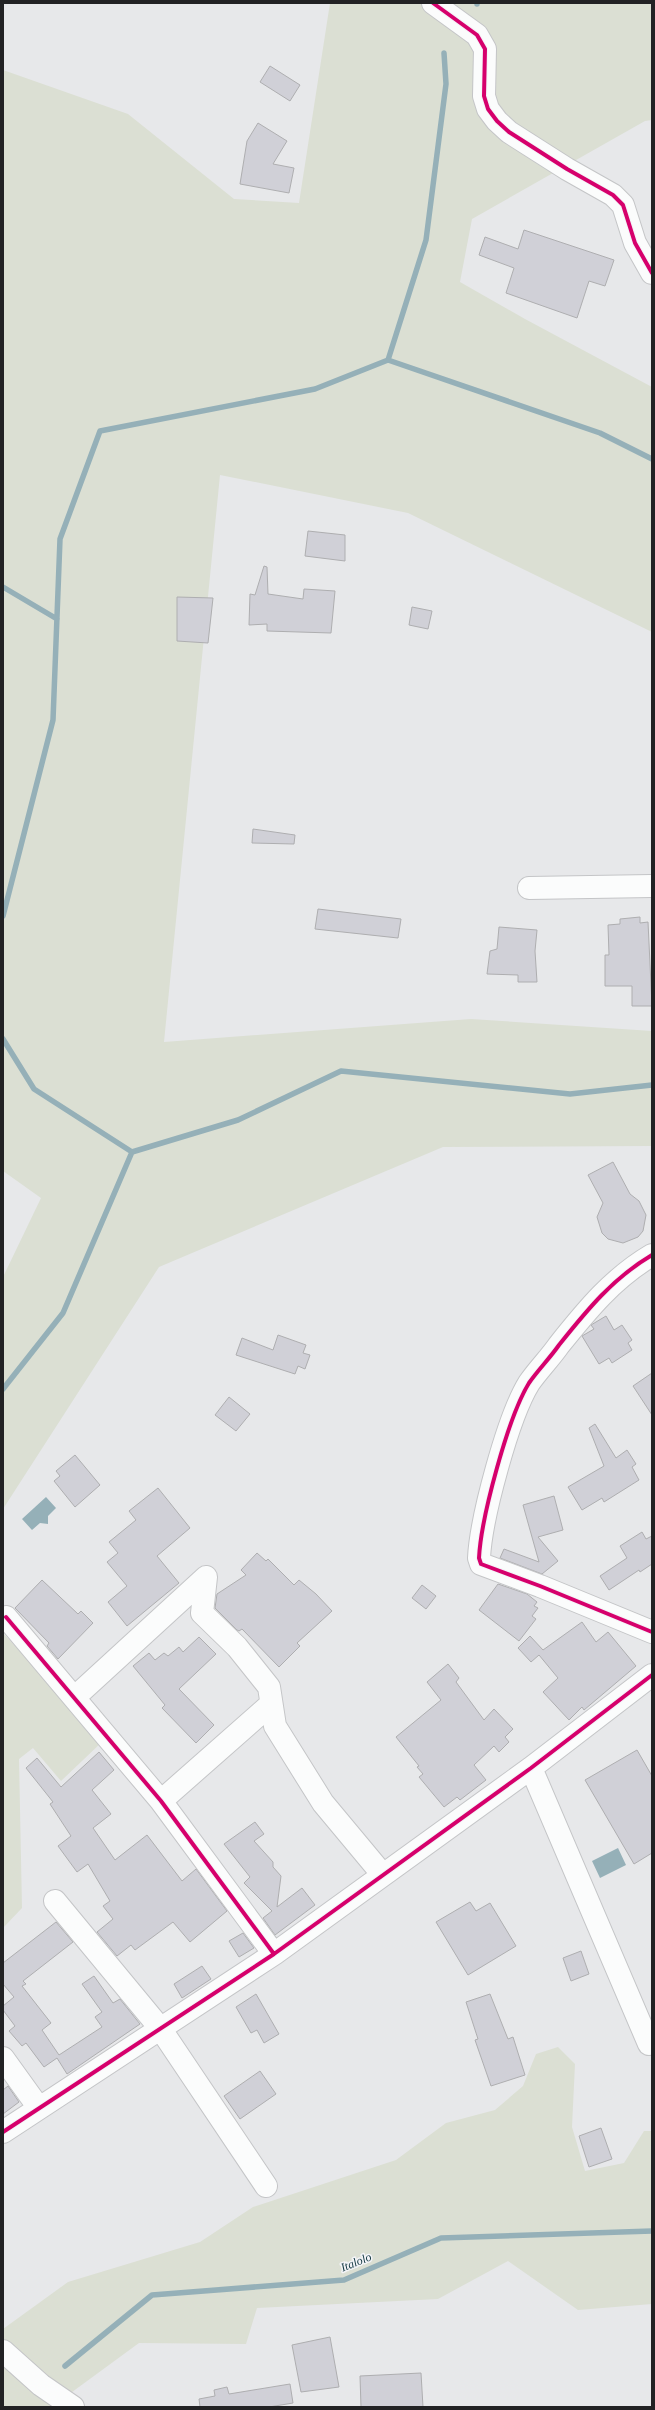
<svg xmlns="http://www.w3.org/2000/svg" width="655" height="2410" viewBox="0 0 655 2410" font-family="'Times New Roman',serif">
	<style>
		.green { fill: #dbdfd3 }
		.water { fill: #95b0b8 }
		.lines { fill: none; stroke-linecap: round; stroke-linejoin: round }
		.stream { stroke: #95b0b8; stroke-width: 5.5 }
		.building { fill: #d0d0d7; stroke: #aeaeb0 }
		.minor-casing { stroke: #c4c5c7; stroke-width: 24 }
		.minor { stroke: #fbfcfc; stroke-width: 22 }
		.cycleway-casing { stroke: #f3f4f8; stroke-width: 6 }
		.cycleway { stroke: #d6006c; stroke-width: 4 }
		.labels { text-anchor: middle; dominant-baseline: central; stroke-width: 3; stroke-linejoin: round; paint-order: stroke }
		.water-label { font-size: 12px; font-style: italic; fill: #123740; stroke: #f3f4f8 }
	</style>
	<rect width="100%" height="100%" fill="#e7e8ea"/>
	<!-- green -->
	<path class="green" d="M 330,3 L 652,3 L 652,120 L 645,121 L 472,219 L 460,282 L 525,319 L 652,387 L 652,632 L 408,513 L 220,475 L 164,1042 L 471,1019 L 652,1031 L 652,1146 L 443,1147 L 159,1267 L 3,1509 L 3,1277 L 41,1198 L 3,1171 L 3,70 L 128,114 L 234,199 L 299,203 Z
		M 3,1633 L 103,1741 L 61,1781 L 33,1748 L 19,1759 L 22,1908 L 3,1928 Z
		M 558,2047 L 575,2064 L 572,2127 L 585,2171 L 624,2163 L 644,2131 L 652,2131 L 652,2304 L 578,2310 L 508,2261 L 438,2299 L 257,2308 L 246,2344 L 139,2343 L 68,2395 L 67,2407 L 3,2407 L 3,2329 L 68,2282 L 200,2242 L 253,2207 L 396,2160 L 446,2123 L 495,2110 L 523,2086 L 536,2054 Z"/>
	<!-- water -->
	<path class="water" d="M 46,1497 L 56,1508 L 48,1516 L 48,1524 L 40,1523 L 32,1530 L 22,1519 Z
		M 618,1848 L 626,1865 L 600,1878 L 592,1861 Z"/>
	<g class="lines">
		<!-- stream -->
		<path class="stream" d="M 477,4 L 477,3
			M 388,360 L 600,433 L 652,459
			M 3,587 L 57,619
			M 3,916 L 53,720 L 60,539 L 100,431 L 315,389 L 388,360 L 426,240 L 446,84 L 444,53
			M 3,1039 L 34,1089 L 132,1152 L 63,1313 L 3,1389
			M 132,1152 L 238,1120 L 341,1071 L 570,1094 L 652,1085
			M 65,2366 L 152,2295 L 344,2280 L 441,2238 L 652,2231"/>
	</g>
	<!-- building -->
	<path class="building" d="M 270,66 L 300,85 L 290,101 L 260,82 Z
		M 258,123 L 287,141 L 273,164 L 294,168 L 289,193 L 240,184 L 247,141 Z
		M 524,230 L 614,260 L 605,286 L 589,281 L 577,318 L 506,293 L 514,268 L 479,255 L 485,237 L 518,249 Z
		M 308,531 L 345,535 L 345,561 L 305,556 Z
		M 264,566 L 267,567 L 268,594 L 303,599 L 304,589 L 335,591 L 331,633 L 267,631 L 267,624 L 249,625 L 250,594 L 255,595 Z
		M 177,597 L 213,598 L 208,643 L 177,641 Z
		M 412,607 L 432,611 L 428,629 L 409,625 Z
		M 253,829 L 295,835 L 294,844 L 252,843 Z
		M 318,909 L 401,919 L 398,938 L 315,929 Z
		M 640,917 L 640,923 L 648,922 L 652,1006 L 632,1006 L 632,986 L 605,986 L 605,955 L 609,955 L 608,925 L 620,924 L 620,919 Z
		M 499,927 L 537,930 L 535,951 L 537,982 L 518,982 L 518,975 L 487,974 L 490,951 L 497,949 Z
		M 613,1162 L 630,1194 L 639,1201 L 646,1215 L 643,1231 L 638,1237 L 623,1243 L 608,1239 L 602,1233 L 597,1217 L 603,1203 L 588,1175 Z
		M 606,1316 L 614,1330 L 622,1325 L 632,1340 L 628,1343 L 632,1350 L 612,1363 L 609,1358 L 599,1364 L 582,1336 L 594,1329 L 591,1325 Z
		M 278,1335 L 306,1345 L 303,1353 L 310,1355 L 305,1369 L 298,1366 L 295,1374 L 236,1355 L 242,1338 L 273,1350 Z
		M 652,1373 L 652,1415 L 633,1386 Z
		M 229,1397 L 250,1414 L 236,1431 L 215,1415 Z
		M 595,1424 L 616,1458 L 627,1450 L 636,1464 L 632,1467 L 639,1480 L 604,1502 L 602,1498 L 582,1510 L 568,1487 L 604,1466 L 589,1428 Z
		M 75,1455 L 100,1485 L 75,1507 L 54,1481 L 60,1476 L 56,1471 Z
		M 158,1488 L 190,1528 L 157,1556 L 179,1583 L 127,1626 L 108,1602 L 127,1586 L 107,1562 L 118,1553 L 109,1542 L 136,1520 L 129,1511 Z
		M 554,1496 L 563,1530 L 538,1537 L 558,1561 L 542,1574 L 500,1558 L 504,1549 L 539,1562 L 523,1505 Z
		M 642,1532 L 646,1539 L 652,1536 L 652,1564 L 640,1572 L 639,1570 L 609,1590 L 600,1576 L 627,1558 L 620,1546 Z
		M 257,1553 L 266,1561 L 268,1559 L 294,1585 L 299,1580 L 316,1594 L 332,1611 L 297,1643 L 300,1646 L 279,1667 L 242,1629 L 239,1631 L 237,1630 L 215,1608 L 217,1594 L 246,1575 L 241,1570 Z
		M 42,1580 L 78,1614 L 81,1611 L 93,1623 L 58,1659 L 47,1646 L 49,1643 L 15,1608 Z
		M 498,1584 L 527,1594 L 537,1602 L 534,1606 L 538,1608 L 532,1616 L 536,1619 L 519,1641 L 479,1610 Z
		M 422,1585 L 436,1596 L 426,1609 L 412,1598 Z
		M 582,1622 L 596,1642 L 608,1632 L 636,1666 L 584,1710 L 582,1707 L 569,1720 L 543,1692 L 558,1678 L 539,1655 L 531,1662 L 518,1648 L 530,1636 L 543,1650 Z
		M 199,1637 L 216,1654 L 179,1689 L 214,1725 L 196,1743 L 162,1708 L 165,1705 L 133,1666 L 149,1653 L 155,1660 L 164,1653 L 168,1656 L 179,1647 L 183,1652 Z
		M 448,1664 L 459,1678 L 456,1682 L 484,1720 L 494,1709 L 513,1729 L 505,1737 L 509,1742 L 499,1752 L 494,1746 L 474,1765 L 486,1780 L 460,1800 L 457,1797 L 444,1807 L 419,1777 L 423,1774 L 417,1767 L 419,1766 L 396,1737 L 441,1700 L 427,1682 Z
		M 637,1750 L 652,1776 L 652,1853 L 634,1864 L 585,1780 Z
		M 99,1752 L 114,1770 L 92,1790 L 111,1814 L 93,1828 L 115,1860 L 147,1835 L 182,1881 L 196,1869 L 227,1911 L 190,1942 L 173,1922 L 135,1950 L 131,1945 L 117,1956 L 97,1932 L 113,1919 L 103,1906 L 110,1901 L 88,1864 L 77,1872 L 58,1846 L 71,1836 L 50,1804 L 53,1802 L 26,1768 L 37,1758 L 61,1787 Z
		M 255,1822 L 264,1834 L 254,1841 L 273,1862 L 273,1867 L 281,1876 L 277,1907 L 302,1888 L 315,1905 L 275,1935 L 263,1918 L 272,1911 L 244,1883 L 250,1877 L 224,1844 Z
		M 470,1902 L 476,1911 L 490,1903 L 516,1946 L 468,1975 L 436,1922 Z
		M 56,1922 L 73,1942 L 23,1981 L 26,1984 L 22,1986 L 51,2023 L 42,2030 L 59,2055 L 102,2027 L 95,2017 L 102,2012 L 82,1984 L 94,1976 L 113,2003 L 120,1999 L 140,2024 L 67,2074 L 57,2058 L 44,2067 L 26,2043 L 22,2046 L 9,2031 L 15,2026 L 3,2010 L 3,2006 L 14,1997 L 3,1984 L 3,1963 Z
		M 243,1933 L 254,1948 L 239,1957 L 229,1941 Z
		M 581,1951 L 589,1974 L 571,1981 L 563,1958 Z
		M 202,1966 L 211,1979 L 182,1998 L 174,1984 Z
		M 256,1994 L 279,2034 L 264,2043 L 257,2030 L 251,2033 L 236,2007 Z
		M 490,1994 L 508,2039 L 513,2037 L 525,2075 L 491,2086 L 475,2040 L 478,2039 L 466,2002 Z
		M 260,2071 L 276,2094 L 240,2119 L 224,2096 Z
		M 8,2086 L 19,2102 L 3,2114 L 3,2090 Z
		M 601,2128 L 612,2159 L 589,2167 L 579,2136 Z
		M 330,2337 L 339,2387 L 301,2392 L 292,2345 Z
		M 421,2373 L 423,2407 L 361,2407 L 360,2376 Z
		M 290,2384 L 293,2403 L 269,2407 L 200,2407 L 199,2399 L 215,2396 L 214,2390 L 227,2387 L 229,2394 Z"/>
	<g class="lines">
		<defs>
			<path id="minor" d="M 433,3 L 477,35 L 485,49 L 484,96 L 488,109 L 497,121 L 509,132 L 567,169 L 613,195 L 623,205 L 635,243 L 652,273
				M 529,888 L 652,886
				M 652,1255 C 613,1278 587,1310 559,1345 C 550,1358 538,1370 529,1383 C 508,1417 481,1518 479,1558 L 481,1564 L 540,1586 L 652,1632
				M 206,1577 L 202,1613 L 237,1647 L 269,1687 L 275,1726 L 323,1803 L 383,1875
				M 6,1617 L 161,1801 L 274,1954
				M 75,1697 L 206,1577
				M 531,1768 L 649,2044
				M 161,1801 L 271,1704
				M 55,1901 L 160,2028 L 266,2186
				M 3,2058 L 39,2108
				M 3,2132 L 274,1954 L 531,1768 L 652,1675
				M 3,2351 L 41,2385 L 73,2407"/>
		</defs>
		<!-- minor casing -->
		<use href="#minor" class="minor-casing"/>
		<!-- minor -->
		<use href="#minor" class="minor"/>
		<defs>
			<path id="cycleway" d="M 433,3 L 477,35 L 485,49 L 484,96 L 488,109 L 497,121 L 509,132 L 567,169 L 613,195 L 623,205 L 635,243 L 652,273
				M 652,1255 C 613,1278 587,1310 559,1345 C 550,1358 538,1370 529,1383 C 508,1417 481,1518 479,1558 L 481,1564 L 540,1586 L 652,1632
				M 6,1617 L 161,1801 L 274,1954
				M 3,2132 L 274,1954 L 531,1768 L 652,1675"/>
		</defs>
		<!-- cycleway casing -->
		<use href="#cycleway" class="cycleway-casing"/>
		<!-- cycleway -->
		<use href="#cycleway" class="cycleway"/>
	</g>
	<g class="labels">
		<!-- water labels -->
		<g class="water-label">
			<text transform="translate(356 2262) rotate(-22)">Italolo</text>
		</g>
	</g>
	<!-- border -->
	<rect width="655" height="2410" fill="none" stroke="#222224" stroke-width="8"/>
</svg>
